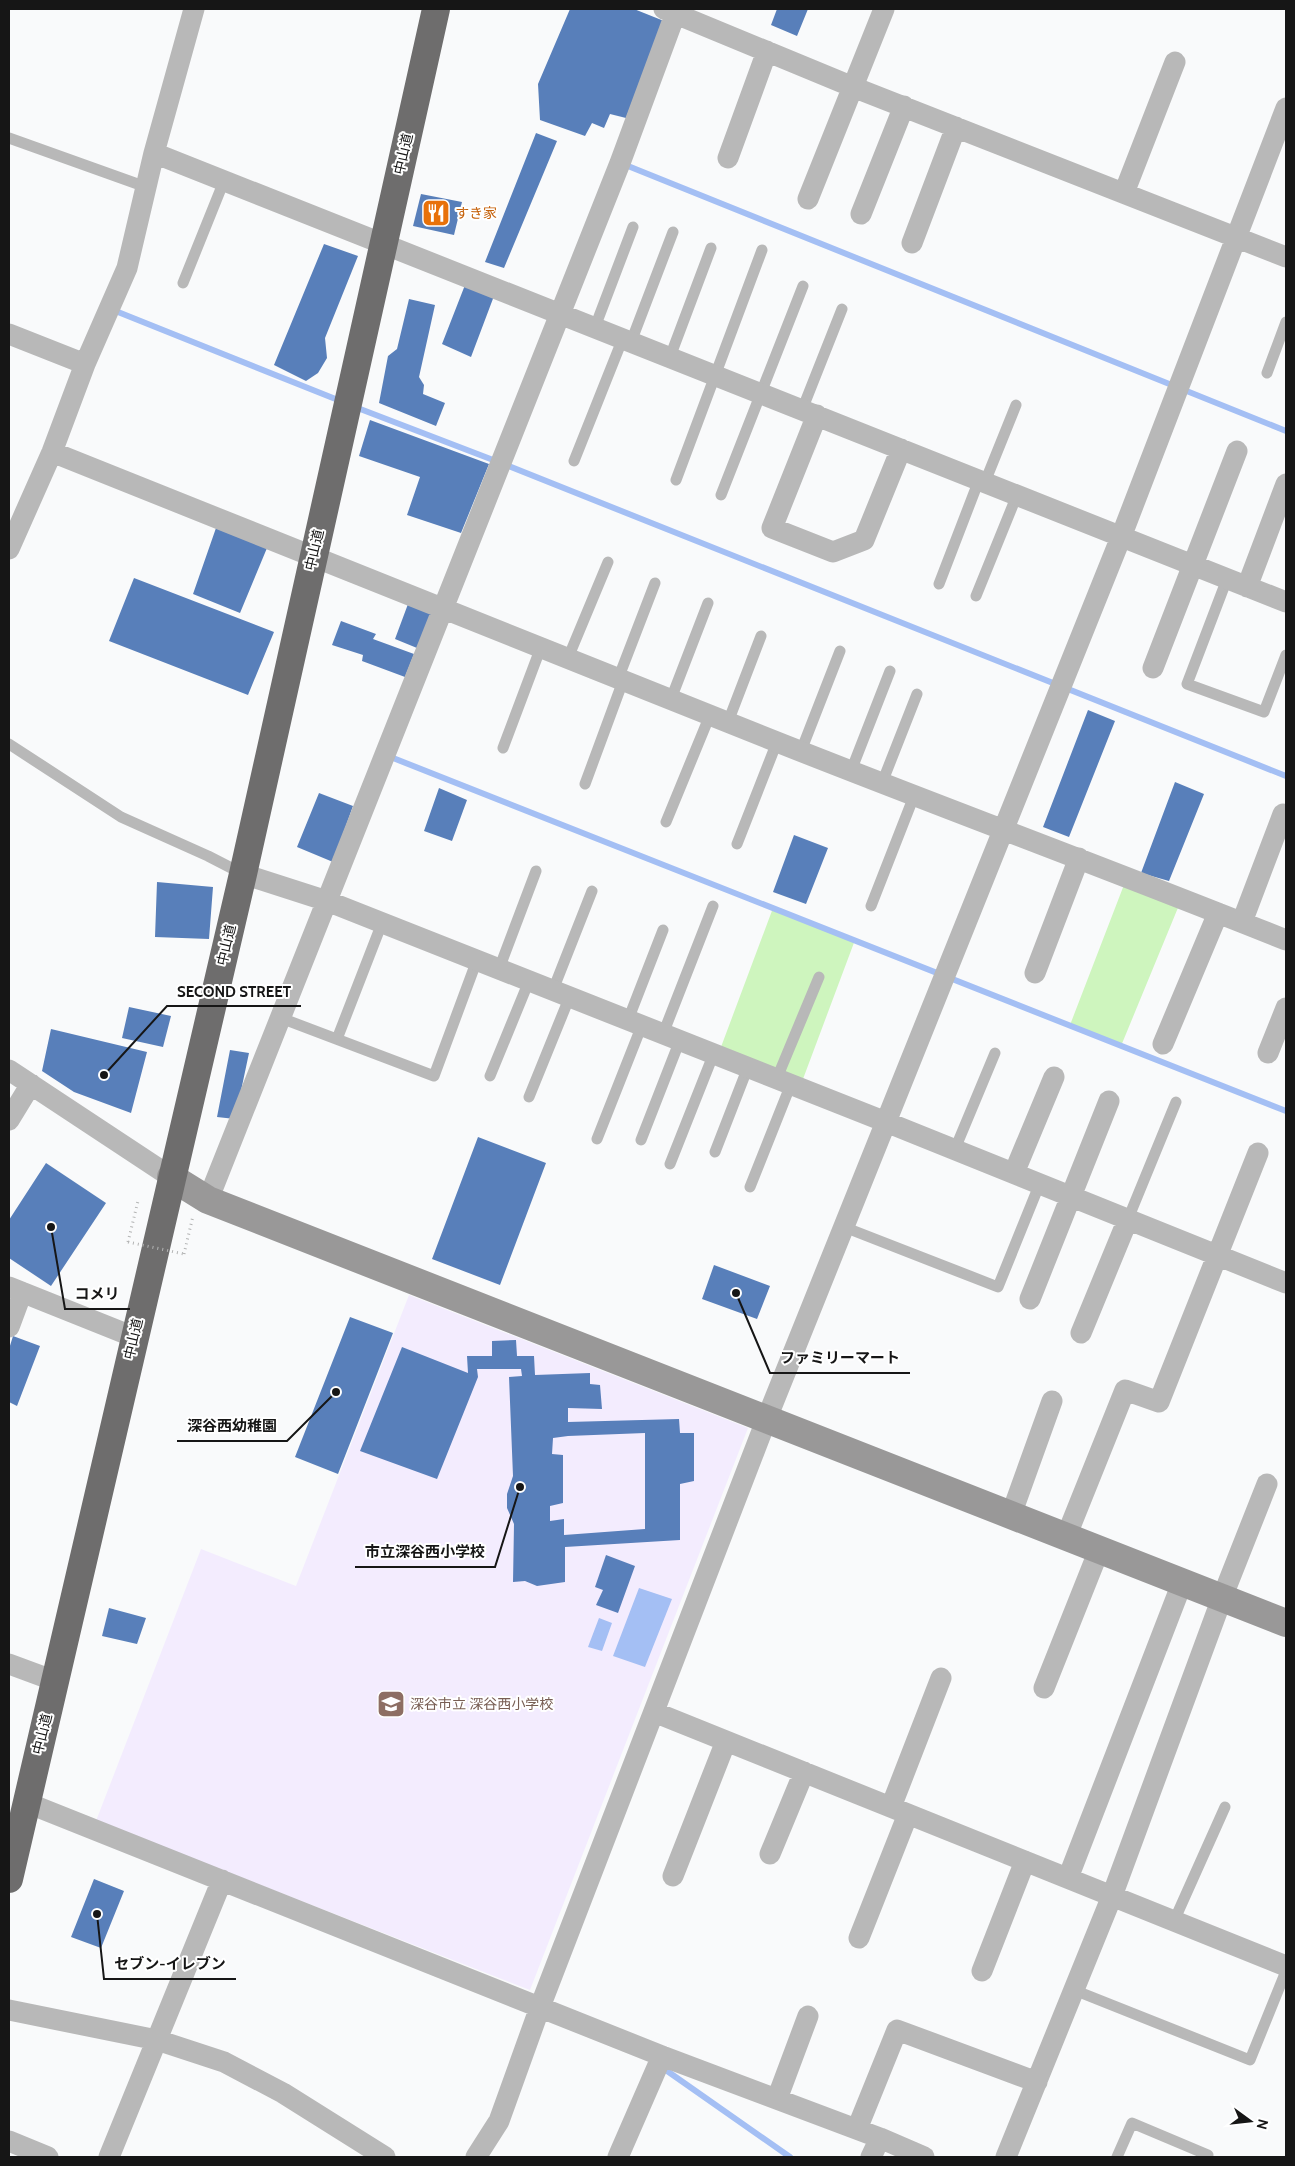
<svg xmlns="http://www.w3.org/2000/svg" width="1295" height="2166" viewBox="0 0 1295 2166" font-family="Cabin,'Noto Sans JP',sans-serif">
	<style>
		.education { fill: #f3ecfe }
		.green { fill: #cef5be }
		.water { fill: #a4bff4 }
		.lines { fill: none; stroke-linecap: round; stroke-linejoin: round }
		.stream { stroke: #a4bff4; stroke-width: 6 }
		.building { fill: #587fba; fill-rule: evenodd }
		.path { stroke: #b3b4b4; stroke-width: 3; stroke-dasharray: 1 4; stroke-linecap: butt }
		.lane { stroke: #b8b8b8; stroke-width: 11 }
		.street { stroke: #b8b8b8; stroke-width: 21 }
		.secondary { stroke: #999898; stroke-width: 28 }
		.highway { stroke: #6e6d6d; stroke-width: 28 }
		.path-bridge { stroke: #b3b4b4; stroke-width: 3; stroke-dasharray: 1 4; stroke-linecap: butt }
		.labels { text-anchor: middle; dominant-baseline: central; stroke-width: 4; stroke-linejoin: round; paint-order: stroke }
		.street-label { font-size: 14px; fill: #161616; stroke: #fff }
		.food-label { font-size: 14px; fill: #c56008; stroke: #fff; text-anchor: start }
		.education-label { font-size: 14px; fill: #785e54; stroke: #fff; text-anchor: start }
		.leader { fill: none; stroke: #161616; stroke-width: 2 }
		.callout-dot { fill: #161616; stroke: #fff; stroke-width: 2 }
		.callout-label { font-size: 15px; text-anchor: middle; font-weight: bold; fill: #161616; stroke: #fff; stroke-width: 4; stroke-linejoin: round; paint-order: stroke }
	</style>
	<rect width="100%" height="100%" fill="#f9fafb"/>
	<!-- education -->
	<path class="education" d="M 409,1295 L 748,1428 L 530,1990 L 96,1821 L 201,1549 L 296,1586 Z"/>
	<!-- green -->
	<path class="green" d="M 1127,877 L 1182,898 L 1121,1046 L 1070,1025 Z
		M 773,908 L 855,940 L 800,1087 L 718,1055 Z"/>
	<!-- water -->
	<path class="water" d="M 639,1588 L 672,1599 L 645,1667 L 613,1656 Z
		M 599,1618 L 612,1623 L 602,1651 L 588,1647 Z"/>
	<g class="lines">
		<!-- stream -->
		<path class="stream" d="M 623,164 L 1286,431
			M 113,310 L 343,402
			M 355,407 L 501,463 L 1286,776
			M 388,756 L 1286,1111
			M 660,2066 L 790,2157"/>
	</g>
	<!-- building -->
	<path class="building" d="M 570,9 L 634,9 L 664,21 L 626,118 L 610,114 L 604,128 L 592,123 L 585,136 L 540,120 L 538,84 Z
		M 777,9 L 808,9 L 797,36 L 771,25 Z
		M 536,133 L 557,141 L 504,268 L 485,262 Z
		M 421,194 L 462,202 L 454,235 L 413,226 Z
		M 324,244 L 358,256 L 325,338 L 327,358 L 318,373 L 306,381 L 274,365 Z
		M 465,285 L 494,296 L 471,357 L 442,344 Z
		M 409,299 L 435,305 L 419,377 L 424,385 L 423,394 L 445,403 L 436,426 L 379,403 L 388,356 L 397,349 Z
		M 370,420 L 489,464 L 461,533 L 407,515 L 420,477 L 359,456 Z
		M 216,528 L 267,548 L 240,613 L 193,594 Z
		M 134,578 L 274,632 L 248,695 L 109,641 Z
		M 408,604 L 432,614 L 417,648 L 395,639 Z
		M 341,621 L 376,634 L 373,639 L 414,654 L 405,677 L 362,661 L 363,655 L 332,645 Z
		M 1088,710 L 1115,721 L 1069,837 L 1043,827 Z
		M 1175,782 L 1204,794 L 1169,881 L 1141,873 Z
		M 439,788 L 467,800 L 452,841 L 424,831 Z
		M 319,793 L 353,806 L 333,862 L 297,847 Z
		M 794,835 L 828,848 L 806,904 L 773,892 Z
		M 157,882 L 213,887 L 209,939 L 155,937 Z
		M 129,1007 L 171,1016 L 163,1047 L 122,1038 Z
		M 51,1029 L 147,1052 L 131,1113 L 74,1092 L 42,1071 Z
		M 230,1050 L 249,1053 L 235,1119 L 217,1117 Z
		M 478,1137 L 546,1163 L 500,1285 L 432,1259 Z
		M 46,1163 L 106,1203 L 51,1286 L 9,1258 L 9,1220 Z
		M 714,1265 L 770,1286 L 757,1319 L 702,1299 Z
		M 350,1317 L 393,1333 L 338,1474 L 295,1457 Z
		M 13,1336 L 40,1346 L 17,1406 L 9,1402 L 9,1349 Z
		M 516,1340 L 517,1356 L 534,1356 L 535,1375 L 590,1373 L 590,1384 L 600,1385 L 602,1409 L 568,1408 L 568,1422 L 679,1419 L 680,1433 L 694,1433 L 694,1481 L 680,1484 L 680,1540 L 565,1547 L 565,1582 L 537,1586 L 525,1581 L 513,1582 L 514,1524 L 507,1508 L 507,1494 L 513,1476 L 509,1377 L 522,1376 L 521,1369 L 477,1369 L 478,1377 L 437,1479 L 360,1451 L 402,1347 L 468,1373 L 467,1356 L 492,1356 L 492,1341 ZM 645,1433 L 645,1529 L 564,1535 L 564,1519 L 550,1521 L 550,1506 L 563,1503 L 563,1455 L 552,1454 L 553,1438 L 568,1436 Z
		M 606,1555 L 635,1566 L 618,1613 L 596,1605 L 603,1590 L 595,1587 Z
		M 109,1608 L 146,1618 L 137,1644 L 102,1636 Z
		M 94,1879 L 124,1891 L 101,1948 L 71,1937 Z"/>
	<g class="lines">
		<!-- path -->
		<path class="path" d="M 128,1242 L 138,1201
			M 184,1254 L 193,1216"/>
		<!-- lane -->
		<path class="lane" d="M 9,138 L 146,187
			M 183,283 L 224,181
			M 595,327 L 633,227
			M 631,342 L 673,232
			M 670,357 L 711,248
			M 1267,373 L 1286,322
			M 802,410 L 842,309
			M 574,461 L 623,338
			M 676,480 L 762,250
			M 985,482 L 1016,405
			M 721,495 L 803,286
			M 1227,579 L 1187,684 L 1264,712 L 1286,655
			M 939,584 L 979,480
			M 976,596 L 1017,495
			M 568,658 L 608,562
			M 618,679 L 655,583
			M 671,699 L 708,603
			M 728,722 L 761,636
			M 9,744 L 121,817 L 208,856 L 243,874
			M 503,748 L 541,647
			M 801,751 L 840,651
			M 851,771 L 890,671
			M 882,783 L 917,694
			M 585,784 L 623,681
			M 666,822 L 710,715
			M 737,844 L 777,742
			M 871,906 L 914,796
			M 499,969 L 536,871
			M 553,990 L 592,891
			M 281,1018 L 434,1076 L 477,960
			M 628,1020 L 663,930
			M 663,1034 L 713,906
			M 337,1039 L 382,923
			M 490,1076 L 529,981
			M 777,1078 L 819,977
			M 529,1097 L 570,996
			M 597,1139 L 642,1025
			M 641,1140 L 680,1040
			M 955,1149 L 995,1053
			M 715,1152 L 748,1067
			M 670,1164 L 714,1053
			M 750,1187 L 791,1084
			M 1128,1219 L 1176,1102
			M 844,1227 L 998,1287 L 1040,1183
			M 1174,1921 L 1225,1807
			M 1074,1990 L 1250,2060 L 1286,1971
			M 1117,2157 L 1132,2123 L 1208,2155 L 1207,2157"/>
		<!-- street -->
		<path class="street" d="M 664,9 L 853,87 L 1286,257
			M 154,153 L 1286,602
			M 728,158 L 767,51
			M 1124,193 L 1175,62
			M 808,199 L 884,9
			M 861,214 L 904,106
			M 912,243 L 956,127
			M 9,334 L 85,364
			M 817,415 L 772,528 L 833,552 L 864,540 L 901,449
			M 52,452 C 294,547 535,646 777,742 C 946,809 1117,872 1286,940
			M 9,549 L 52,452 L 85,364 L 127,268 L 154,153 L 194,9
			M 1247,587 L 1286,484
			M 1153,668 L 1237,451
			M 243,874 L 327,901 L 886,1122 L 1286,1283
			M 1242,922 L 1283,814
			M 1035,973 L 1079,858
			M 1163,1044 L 1218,913
			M 1268,1053 L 1286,1008
			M 9,1070 L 171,1177
			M 9,1120 L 31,1084
			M 1014,1173 L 1054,1077
			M 208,1200 L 620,163 L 677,9
			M 9,1287 L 134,1337
			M 1030,1299 L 1109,1101
			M 9,1327 L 22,1292
			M 1081,1333 L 1128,1219
			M 1011,1515 L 1052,1401
			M 1066,1537 L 1125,1390 L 1159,1402 L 1258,1153
			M 9,1664 L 55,1681
			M 1044,1688 L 1099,1550
			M 654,1712 L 1286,1966
			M 25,1802 L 662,2056 L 880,2138 L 924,2157
			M 891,1807 L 941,1678
			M 770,1854 L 804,1772
			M 673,1876 L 726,1741
			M 1068,1878 L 1182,1583
			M 859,1938 L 908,1814
			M 982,1971 L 1025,1861
			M 9,2010 L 157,2040 L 224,2062 L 283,2093 L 385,2157
			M 777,2099 L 808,2016
			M 857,2129 L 897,2030 L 1037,2082
			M 9,2141 L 48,2157
			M 109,2157 L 222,1880
			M 476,2157 L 499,2121 L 540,2007 L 767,1418 L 1121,537 L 1286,108
			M 618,2157 L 662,2056
			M 871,2157 L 880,2138
			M 1006,2157 L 1112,1896 L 1222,1598 L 1267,1484"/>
		<!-- secondary -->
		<path class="secondary" d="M 171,1177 L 208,1200 L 1286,1623"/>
		<!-- highway -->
		<path class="highway" d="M 9,1879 L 243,874 L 436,9"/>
		<!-- path-bridge -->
		<path class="path-bridge" d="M 128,1242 L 184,1254"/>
	</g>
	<!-- icons -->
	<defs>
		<symbol id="restaurant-square" viewBox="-11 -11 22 22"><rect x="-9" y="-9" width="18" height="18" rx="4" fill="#e8710a" stroke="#fff"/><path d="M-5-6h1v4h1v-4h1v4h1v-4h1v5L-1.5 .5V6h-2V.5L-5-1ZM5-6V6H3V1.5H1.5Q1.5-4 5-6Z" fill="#fff"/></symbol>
		<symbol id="school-square" viewBox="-11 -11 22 22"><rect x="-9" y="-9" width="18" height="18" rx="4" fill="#8d6e63" stroke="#fff"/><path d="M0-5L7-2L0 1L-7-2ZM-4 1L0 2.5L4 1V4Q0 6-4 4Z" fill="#fff"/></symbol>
	</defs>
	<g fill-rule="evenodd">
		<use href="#restaurant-square" x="420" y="197" width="32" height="32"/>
		<use href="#school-square" x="375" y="1688" width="32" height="32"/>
	</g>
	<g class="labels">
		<!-- street labels -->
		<g class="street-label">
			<text transform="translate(403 154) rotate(-77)">中山道</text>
			<text transform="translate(314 550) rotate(-77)">中山道</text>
			<text transform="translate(226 945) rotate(-77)">中山道</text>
			<text transform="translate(133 1339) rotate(-77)">中山道</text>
			<text transform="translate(42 1734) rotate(-76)">中山道</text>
		</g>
		<!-- food labels -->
		<g class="food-label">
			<text x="455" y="213">すき家</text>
		</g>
		<!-- education labels -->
		<g class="education-label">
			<text x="410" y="1704">深谷市立 深谷西小学校</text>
		</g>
	</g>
	<!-- callouts -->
	<path class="leader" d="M104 1075L167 1006H301M51 1227L65 1309H130M736 1293L770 1373H910M336 1392L287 1441H177M520 1487L495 1567H355M97 1914L104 1979H236"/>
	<g class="callout-dot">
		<circle cx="104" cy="1075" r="5"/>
		<circle cx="51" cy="1227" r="5"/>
		<circle cx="736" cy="1293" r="5"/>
		<circle cx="336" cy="1392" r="5"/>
		<circle cx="520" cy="1487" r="5"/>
		<circle cx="97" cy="1914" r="5"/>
	</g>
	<g class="callout-label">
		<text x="234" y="997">SECOND STREET</text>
		<text x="97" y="1299">コメリ</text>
		<text x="840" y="1363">ファミリーマート</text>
		<text x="232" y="1431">深谷西幼稚園</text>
		<text x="425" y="1557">市立深谷西小学校</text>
		<text x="170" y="1969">セブン-イレブン</text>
	</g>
	<!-- border -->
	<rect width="1295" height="2166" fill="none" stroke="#161616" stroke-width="20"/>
	<!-- north arrow -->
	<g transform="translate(1250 2121) rotate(105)" stroke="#ffffff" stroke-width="4" paint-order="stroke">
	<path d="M0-4L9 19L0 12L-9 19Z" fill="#161616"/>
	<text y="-8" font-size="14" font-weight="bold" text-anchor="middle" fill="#161616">N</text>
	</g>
</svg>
